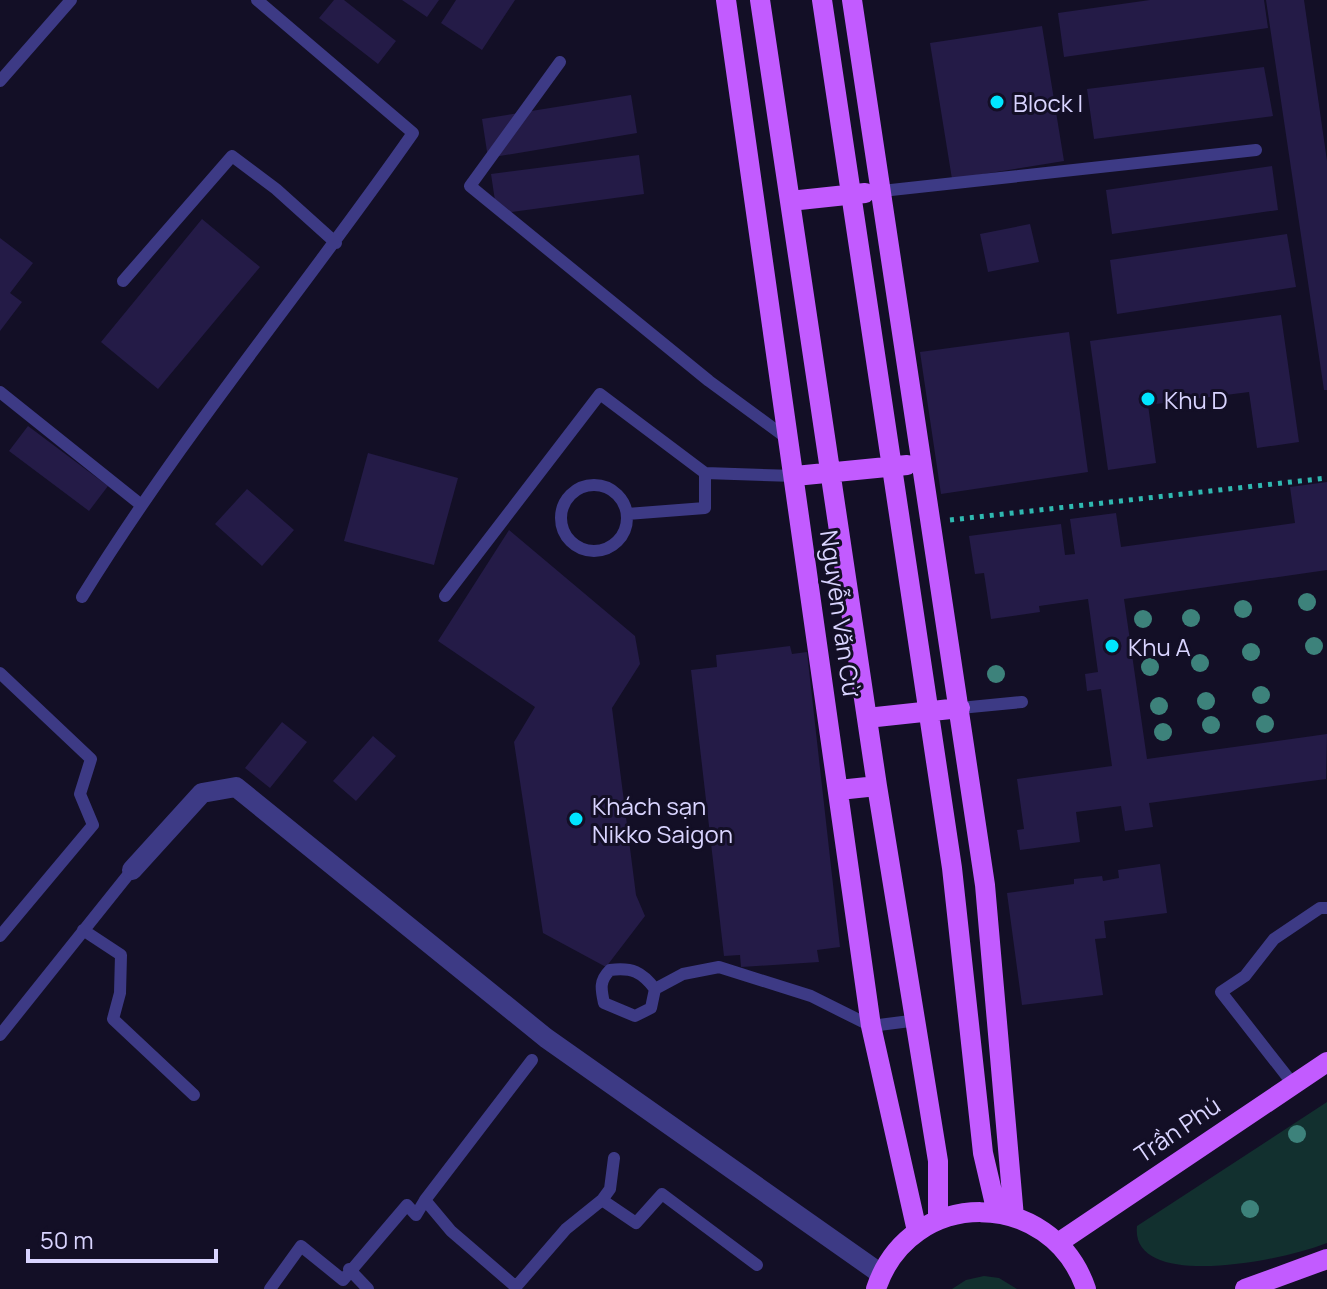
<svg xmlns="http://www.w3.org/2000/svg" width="1327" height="1289" viewBox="0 0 1327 1289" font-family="Manrope,sans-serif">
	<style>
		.green { fill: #12302f }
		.building { fill: #241b47 }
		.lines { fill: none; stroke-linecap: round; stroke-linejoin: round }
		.path { stroke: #2fb8b0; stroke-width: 5; stroke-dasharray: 4 6; stroke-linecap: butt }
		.lane { stroke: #3d3a85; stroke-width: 12 }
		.street { stroke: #3d3a85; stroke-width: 20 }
		.primary { stroke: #c25bff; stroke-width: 20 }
		.tree { fill: #3d827b }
		.poi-dot { fill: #00e5ff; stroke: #130f26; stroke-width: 3 }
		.labels { text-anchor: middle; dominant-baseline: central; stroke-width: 6; stroke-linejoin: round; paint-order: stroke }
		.poi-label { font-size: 24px; fill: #d9d4ff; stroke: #130f26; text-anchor: start }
		.street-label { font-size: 24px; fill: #d9d4ff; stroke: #130f26 }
	</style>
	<rect width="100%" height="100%" fill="#130f26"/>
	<!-- green -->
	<path class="green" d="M 1327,1102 L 1327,1243 C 1272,1264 1130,1289 1137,1226 Z
		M 984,1276 L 999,1278 L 1017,1289 L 952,1289 L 966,1280 Z"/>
	<!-- building -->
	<path class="building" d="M 334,0 L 344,0 L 396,41 L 378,64 L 319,18 Z
		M 402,0 L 439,0 L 427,17 Z
		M 456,0 L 515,0 L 482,50 L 441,23 Z
		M 1150,0 L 1264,0 L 1268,28 L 1064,57 L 1058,13 Z
		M 1266,0 L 1304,0 L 1327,161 L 1327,390 L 1324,390 Z
		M 1042,26 L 1064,161 L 952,179 L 930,43 Z
		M 1264,67 L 1273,116 L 1094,139 L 1087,89 Z
		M 631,95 L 637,133 L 488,158 L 482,119 Z
		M 639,155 L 644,194 L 497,214 L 491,174 Z
		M 1272,166 L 1278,210 L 1112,234 L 1106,190 Z
		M 202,219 L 260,267 L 158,389 L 101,342 Z
		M 1030,224 L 1039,262 L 988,272 L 980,234 Z
		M 1287,234 L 1296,287 L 1117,314 L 1110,260 Z
		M 0,238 L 33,263 L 10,293 L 22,302 L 0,331 Z
		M 1281,315 L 1299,442 L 1257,448 L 1249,392 L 1148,405 L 1156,463 L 1108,470 L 1090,341 Z
		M 1069,332 L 1088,472 L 941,494 L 920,352 Z
		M 28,426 L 108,486 L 89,511 L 9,451 Z
		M 368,453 L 458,478 L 434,565 L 344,541 Z
		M 1327,482 L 1327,570 L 1124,599 L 1147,759 L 1327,734 L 1326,779 L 1149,803 L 1153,827 L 1125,831 L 1121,806 L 1076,812 L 1080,842 L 1020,850 L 1017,830 L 1024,829 L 1017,779 L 1112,766 L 1101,689 L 1087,691 L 1085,674 L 1098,672 L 1088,599 L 1039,606 L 1040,612 L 991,619 L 984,573 L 975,574 L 969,536 L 1061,524 L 1065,555 L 1075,554 L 1070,519 L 1116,513 L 1121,547 L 1295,523 L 1290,487 Z
		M 247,489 L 294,530 L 262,566 L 215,524 Z
		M 509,530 L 635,636 L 640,664 L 612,708 L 636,895 L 645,916 L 606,967 L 543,933 L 514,742 L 535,707 L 438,641 Z
		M 790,646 L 792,654 L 807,652 L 840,947 L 817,950 L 819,962 L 741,967 L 740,955 L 724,956 L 691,670 L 717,667 L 716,655 Z
		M 282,722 L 307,742 L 270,788 L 245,768 Z
		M 373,736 L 396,756 L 356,801 L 333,781 Z
		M 1160,864 L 1167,913 L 1104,921 L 1106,938 L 1095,939 L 1103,995 L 1022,1005 L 1007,893 L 1074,884 L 1074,879 L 1102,876 L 1103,881 L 1119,878 L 1118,870 Z"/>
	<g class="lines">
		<!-- path -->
		<path class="path" d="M 950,520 L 1327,478"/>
		<!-- lane -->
		<path class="lane" d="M 560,62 L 470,186 L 709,381 L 788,439
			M 0,81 L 71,0
			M 882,191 L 1256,150
			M 123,281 L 232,156 L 276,189 L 336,243
			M 0,392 L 140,504
			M561 518a33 33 0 1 1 66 0a33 33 0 1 1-66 0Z
			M 627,514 L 705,508 L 705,473 L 795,476
			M 445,596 L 600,394 L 705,473
			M 82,597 C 182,435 304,289 413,133 L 257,0
			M 0,673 L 91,759 L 80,794 L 93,825 L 0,936
			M 960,708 L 1022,702
			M 83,930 L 121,955 L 120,993 L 113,1019 L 194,1095
			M 655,989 C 642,972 632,967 610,970 C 599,981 601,989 604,1003 L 635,1016 L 651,1008 L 655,989 L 683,974 L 719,967 L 811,996 L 871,1026 L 918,1020
			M 0,1035 L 132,870
			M 1293,1084 L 1221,992 L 1245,976 L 1274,939 L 1320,908 L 1327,908
			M 602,1200 L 610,1189 L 614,1158
			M 349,1269 L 368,1289
			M 516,1287 L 451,1231 L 425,1200 L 532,1060
			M 270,1289 L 301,1246 L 343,1280 L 407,1205 L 416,1215 L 425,1200
			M 514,1289 L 566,1229 L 602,1200 L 636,1223 L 662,1194 L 757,1265"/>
		<!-- street -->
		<path class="street" d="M 132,870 L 202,793 L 236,787 L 546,1038 L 881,1274"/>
		<!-- primary -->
		<path class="primary" d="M 726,0 L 871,1026 L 917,1231
			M 760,0 L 877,786 L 938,1161 L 938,1219
			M 822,0 L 952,868 L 983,1153 L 997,1213
			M 852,0 L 985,885 L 1014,1217
			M 790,201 L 865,193
			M 795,476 L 907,465
			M 867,718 L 960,708
			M 839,790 L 877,786
			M 1058,1243 L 1327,1062
			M 876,1289 C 910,1186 1051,1187 1086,1289
			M 1245,1289 L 1327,1259"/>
	</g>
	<!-- trees -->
	<g class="tree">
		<circle cx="1307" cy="602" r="9"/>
		<circle cx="1243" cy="609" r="9"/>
		<circle cx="1191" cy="618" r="9"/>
		<circle cx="1143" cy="619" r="9"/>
		<circle cx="1314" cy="646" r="9"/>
		<circle cx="1251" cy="652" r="9"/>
		<circle cx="1200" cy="663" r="9"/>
		<circle cx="1150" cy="667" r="9"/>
		<circle cx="996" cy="674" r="9"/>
		<circle cx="1261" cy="695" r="9"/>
		<circle cx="1206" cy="701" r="9"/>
		<circle cx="1159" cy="706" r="9"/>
		<circle cx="1265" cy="724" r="9"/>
		<circle cx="1211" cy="725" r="9"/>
		<circle cx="1163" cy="732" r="9"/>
		<circle cx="1297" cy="1134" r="9"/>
		<circle cx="1250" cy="1209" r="9"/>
	</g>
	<!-- markers -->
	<g class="poi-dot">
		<circle cx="997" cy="102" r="8"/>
		<circle cx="1148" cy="399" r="8"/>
		<circle cx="1112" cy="646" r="8"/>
		<circle cx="576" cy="819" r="8"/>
	</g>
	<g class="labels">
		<!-- poi labels -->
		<g class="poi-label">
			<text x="1013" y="102">Block I</text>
			<text x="1164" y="399">Khu D</text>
			<text x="1128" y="646">Khu A</text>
			<text x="592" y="805">Khách sạn<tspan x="592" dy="28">Nikko Saigon</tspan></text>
		</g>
		<!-- street labels -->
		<g class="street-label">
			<text transform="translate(841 613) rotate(82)">Nguyễn Văn Cừ</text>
			<text transform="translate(1177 1129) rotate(-34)">Trần Phú</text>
		</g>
	</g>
	<!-- scale -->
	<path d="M28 1249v12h188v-12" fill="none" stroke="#d9d4ff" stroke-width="4"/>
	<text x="40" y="1249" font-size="24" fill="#d9d4ff" stroke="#130f26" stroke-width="6" paint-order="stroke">50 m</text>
</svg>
